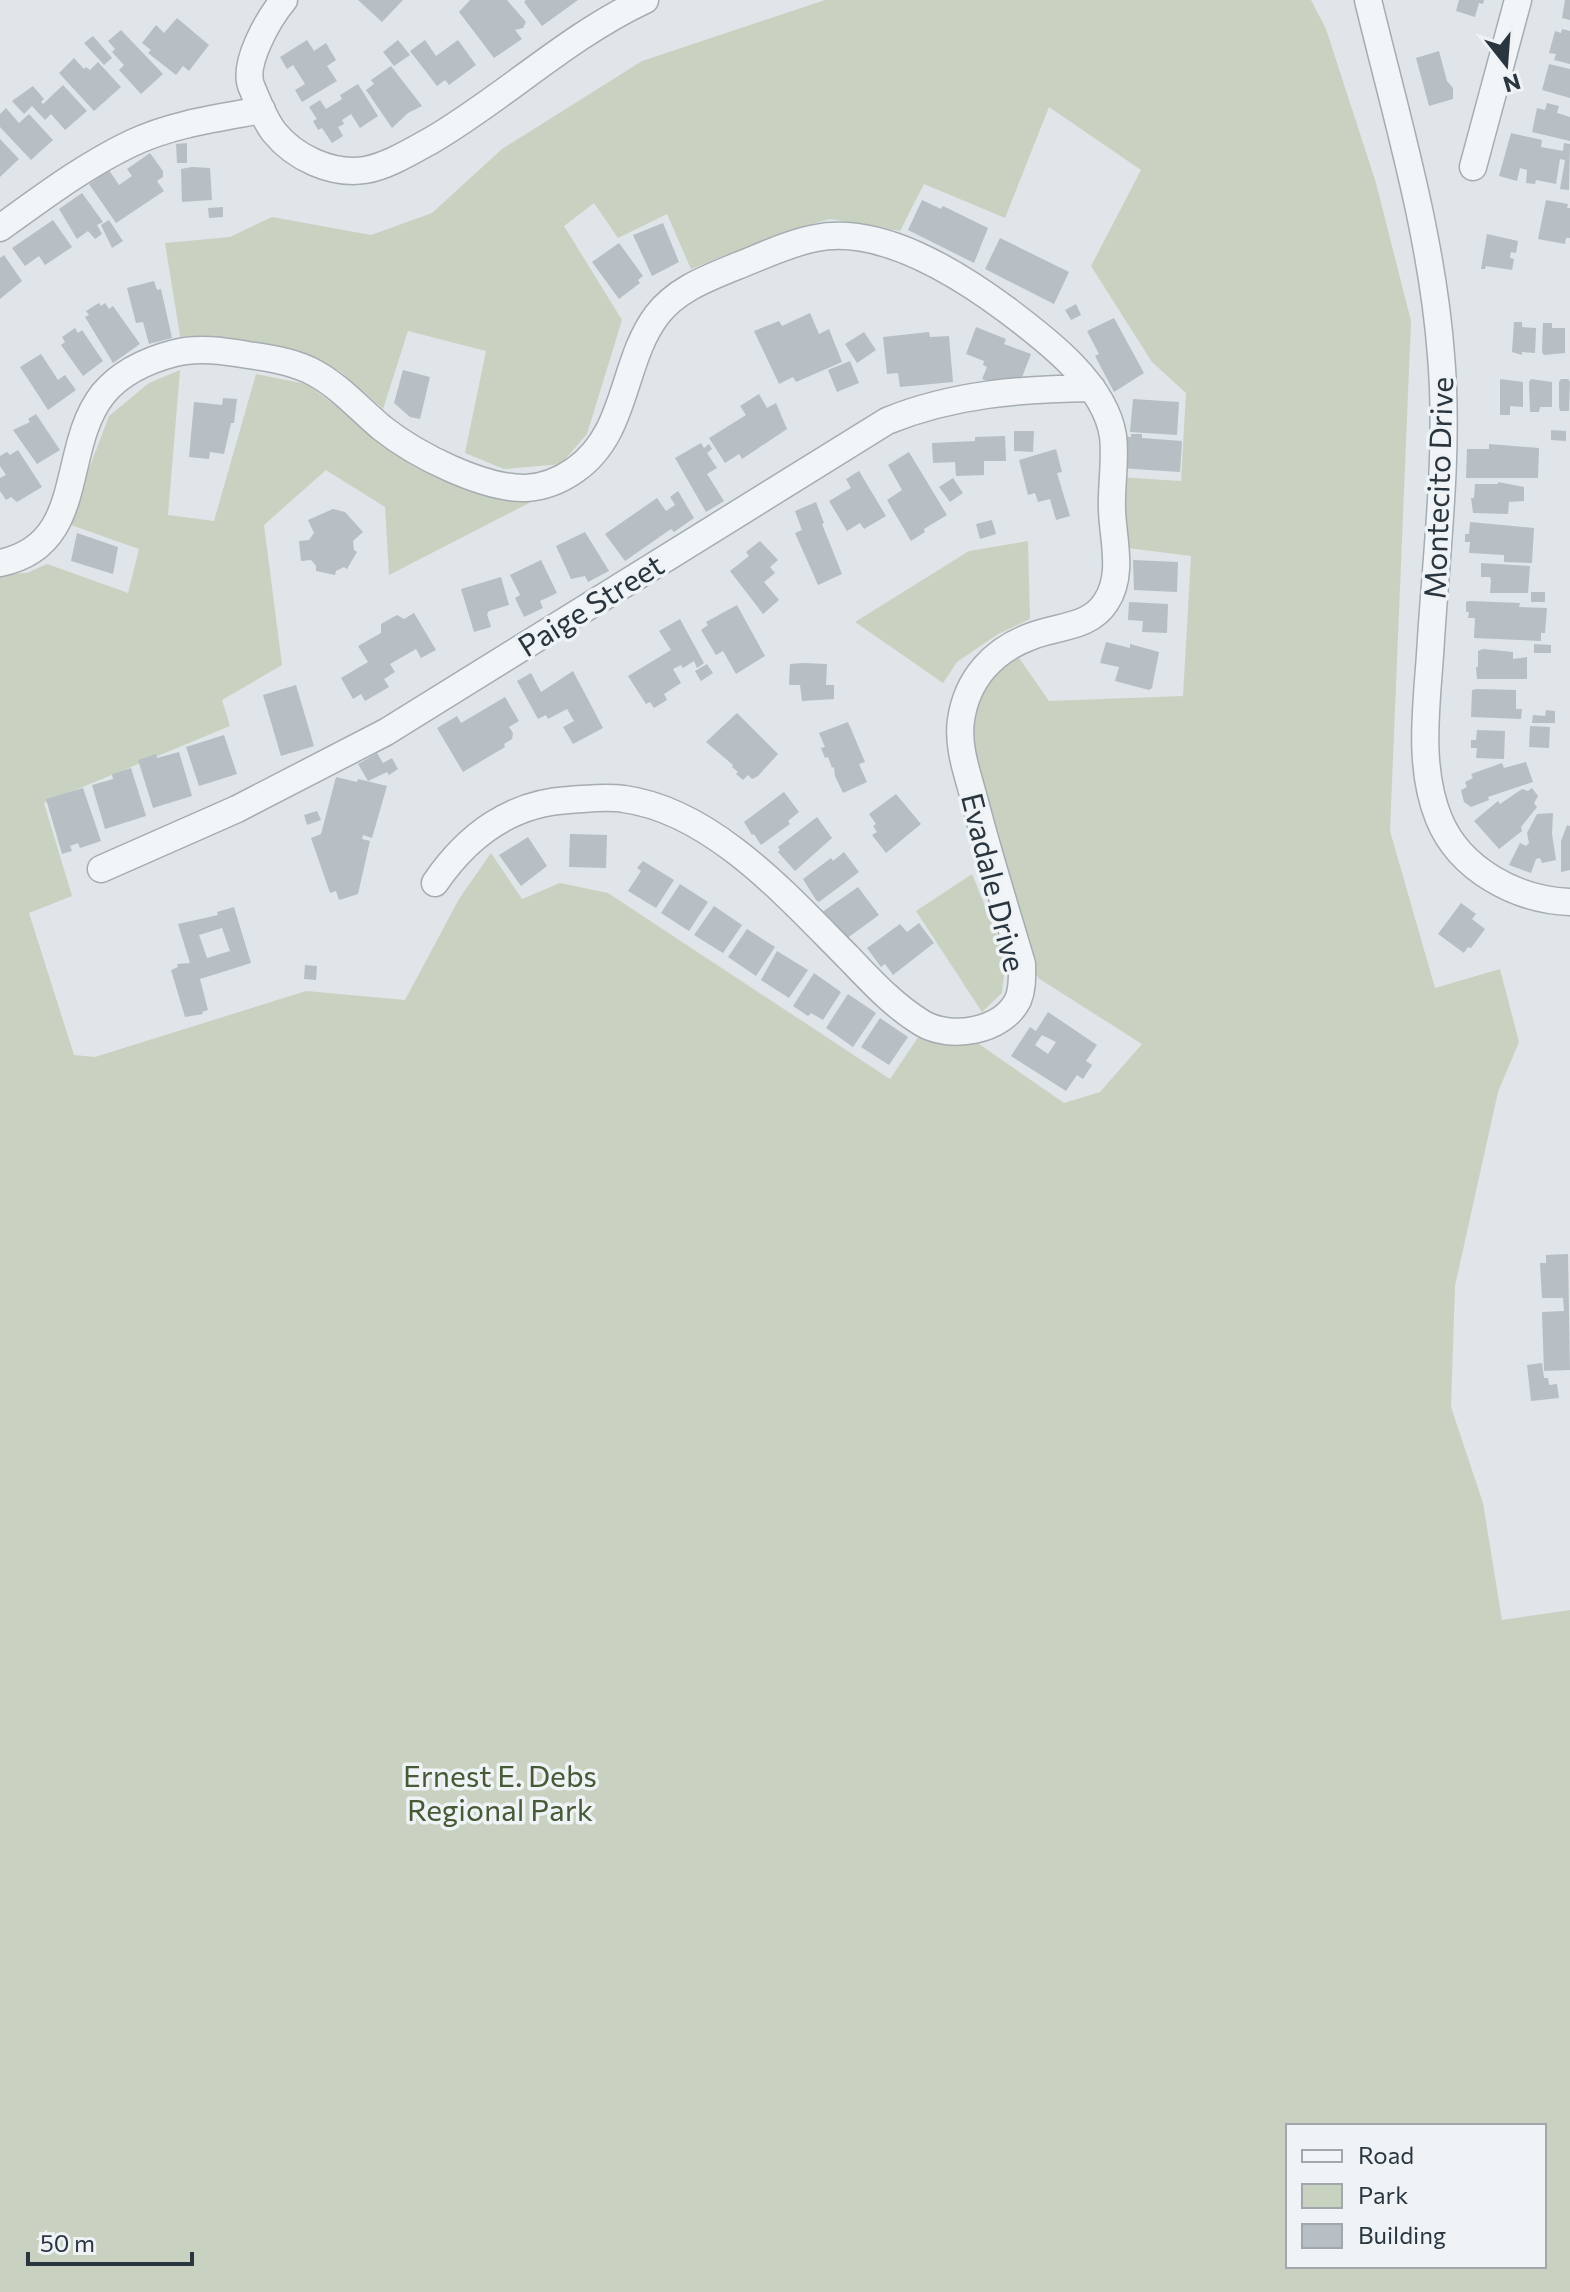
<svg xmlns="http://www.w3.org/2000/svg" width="1570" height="2292" viewBox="0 0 1570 2292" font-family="Commissioner,sans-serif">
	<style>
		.green { fill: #c9d2c1; fill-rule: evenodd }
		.building { fill: #b7bfc5; fill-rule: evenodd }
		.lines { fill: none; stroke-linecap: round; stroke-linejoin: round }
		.minor-casing { stroke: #a5adb2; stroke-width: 29 }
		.minor { stroke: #f2f5f7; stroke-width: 26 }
		.labels { text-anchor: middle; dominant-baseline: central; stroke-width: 7; stroke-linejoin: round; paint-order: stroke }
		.street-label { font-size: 30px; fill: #29363f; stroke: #eff3f6 }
		.park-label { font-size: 30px; fill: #465a36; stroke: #eff3f6 }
	</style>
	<rect width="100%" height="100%" fill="#dfe5e8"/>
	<!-- green -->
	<path class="green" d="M 825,0 L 1311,0 L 1326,29 L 1376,183 L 1411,321 L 1390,831 L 1435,988 L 1500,969 L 1519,1042 L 1498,1092 L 1455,1286 L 1451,1407 L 1483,1503 L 1502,1620 L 1570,1610 L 1570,2292 L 0,2292 L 0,574 L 27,573 L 47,564 L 128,593 L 139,549 L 68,524 L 109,416 L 149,383 L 180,370 L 168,515 L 214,521 L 256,374 L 306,384 L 416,464 L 537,499 L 389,575 L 385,507 L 326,470 L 264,525 L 282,665 L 222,700 L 230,726 L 44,803 L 72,896 L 29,913 L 74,1055 L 95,1057 L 306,991 L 405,1000 L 459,899 L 491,853 L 522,899 L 560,883 L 608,893 L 890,1079 L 919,1036 L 976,1042 L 1064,1103 L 1100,1092 L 1142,1044 L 1038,978 L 1017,925 L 978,785 L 967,717 L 980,683 L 1017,655 L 1049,701 L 1183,696 L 1191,556 L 1128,548 L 1117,477 L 1181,481 L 1186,393 L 1152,362 L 1091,266 L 1141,170 L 1049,107 L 1005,218 L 924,184 L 900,231 L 830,219 L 783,232 L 691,269 L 667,214 L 618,238 L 594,203 L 564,226 L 622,320 L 587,434 L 561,464 L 504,469 L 465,453 L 486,351 L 408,331 L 383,409 L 340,371 L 291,351 L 182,348 L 165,243 L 230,237 L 272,217 L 371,235 L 432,213 L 502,149 L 642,61 ZM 1288,2126 L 1544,2126 L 1544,2266 L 1288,2266 Z
		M 1028,541 L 1030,619 L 998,634 L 957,662 L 943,683 L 855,622 L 969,551 Z
		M 972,874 L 1006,957 L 1002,993 L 982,1012 L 916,911 Z"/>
	<!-- building -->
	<path class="building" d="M 358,0 L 403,0 L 382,22 Z
		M 470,0 L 507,0 L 526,22 L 523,28 L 515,30 L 522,39 L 494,58 L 459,12 Z
		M 526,0 L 578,0 L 542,26 L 524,2 Z
		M 1459,0 L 1484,0 L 1483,4 L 1479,3 L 1475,17 L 1456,11 Z
		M 1565,0 L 1570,0 L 1570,20 L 1562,18 Z
		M 177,18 L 209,45 L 189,71 L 183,66 L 176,75 L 148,53 L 151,50 L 142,43 L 156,25 L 164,33 Z
		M 1562,29 L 1570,31 L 1570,64 L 1554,60 L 1556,54 L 1549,53 L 1555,31 L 1561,33 Z
		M 121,30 L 163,74 L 141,94 L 119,70 L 124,65 L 112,52 L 115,49 L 108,41 Z
		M 93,36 L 112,58 L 104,65 L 84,43 Z
		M 307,40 L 314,51 L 326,43 L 336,60 L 327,66 L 337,81 L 302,102 L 295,90 L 305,84 L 293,65 L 287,69 L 280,57 Z
		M 398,40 L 410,55 L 394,66 L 383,52 Z
		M 425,40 L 436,56 L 458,40 L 476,65 L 449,85 L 445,80 L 437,86 L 410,51 Z
		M 1439,51 L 1447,81 L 1453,88 L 1453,99 L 1429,106 L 1416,58 Z
		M 74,58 L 84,69 L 86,67 L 90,70 L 98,62 L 121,87 L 94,111 L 59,73 Z
		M 1549,64 L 1570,69 L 1570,98 L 1542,90 Z
		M 391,66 L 422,106 L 408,113 L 392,128 L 366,90 L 374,84 L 371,80 Z
		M 358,84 L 378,116 L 360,128 L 351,114 L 342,120 L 344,124 L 338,127 L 343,136 L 332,143 L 322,128 L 318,130 L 313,121 L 317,119 L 309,107 L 320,100 L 326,109 L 342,99 L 340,95 Z
		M 63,85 L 87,111 L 65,130 L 51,114 L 45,120 L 32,106 L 24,114 L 12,101 L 33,86 L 44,99 L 41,102 L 43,104 Z
		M 1547,103 L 1559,106 L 1557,113 L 1570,117 L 1570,141 L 1532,132 L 1537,108 L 1545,110 Z
		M 6,108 L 19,123 L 29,114 L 53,140 L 31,160 L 0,127 L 0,114 Z
		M 1511,133 L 1542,140 L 1541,147 L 1563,151 L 1564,143 L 1570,144 L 1569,190 L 1560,189 L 1565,160 L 1560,159 L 1556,184 L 1536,180 L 1535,184 L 1526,183 L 1527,170 L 1520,168 L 1517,181 L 1499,176 Z
		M 0,139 L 19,159 L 0,177 Z
		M 187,143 L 187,163 L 177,163 L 176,144 Z
		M 150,153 L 163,171 L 163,177 L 157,181 L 164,191 L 116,223 L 89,184 L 109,170 L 119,185 L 132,176 L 127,169 Z
		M 192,167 L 210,168 L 212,200 L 182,202 L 181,169 Z
		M 82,193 L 103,222 L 97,225 L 102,234 L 95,239 L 88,231 L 77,239 L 59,209 Z
		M 922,200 L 941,209 L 943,206 L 988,228 L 974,263 L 908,230 Z
		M 1546,200 L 1568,204 L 1567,208 L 1570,208 L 1570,238 L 1566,238 L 1565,244 L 1538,239 Z
		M 223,207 L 223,217 L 209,218 L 208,208 Z
		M 53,220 L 72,247 L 45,265 L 39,256 L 25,266 L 12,248 Z
		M 109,220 L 123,241 L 112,248 L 101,225 Z
		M 663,223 L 679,262 L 652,276 L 633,235 Z
		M 1487,234 L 1518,241 L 1516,253 L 1511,252 L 1510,258 L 1514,259 L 1512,270 L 1486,266 L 1485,269 L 1481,269 Z
		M 1000,238 L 1069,272 L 1054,304 L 985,269 Z
		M 619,243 L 643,276 L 638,280 L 640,283 L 619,299 L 592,262 Z
		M 4,255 L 22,281 L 0,299 L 0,258 Z
		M 154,281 L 157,290 L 161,289 L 172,338 L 149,344 L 143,322 L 136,323 L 127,288 Z
		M 99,303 L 101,306 L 105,303 L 109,309 L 113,306 L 140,344 L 113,363 L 85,317 L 89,315 L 86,311 Z
		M 1076,304 L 1081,315 L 1071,320 L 1065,310 Z
		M 810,313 L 819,334 L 829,329 L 842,362 L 796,382 L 793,377 L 779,384 L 754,331 L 779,321 L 782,326 Z
		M 1114,318 L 1144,373 L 1114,392 L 1095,356 L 1099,354 L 1087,331 Z
		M 1514,322 L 1522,322 L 1522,327 L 1536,328 L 1535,353 L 1522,352 L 1522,355 L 1512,352 Z
		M 1543,323 L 1552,323 L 1552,328 L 1565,328 L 1565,353 L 1544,355 L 1542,352 Z
		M 976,327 L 1006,339 L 1004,344 L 1031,354 L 1019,385 L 998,385 L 982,379 L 987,367 L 983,365 L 984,361 L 966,354 Z
		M 75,328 L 78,333 L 82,330 L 103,361 L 83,376 L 61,345 L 65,342 L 62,337 Z
		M 864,332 L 876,350 L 857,363 L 845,344 Z
		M 929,332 L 930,337 L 949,336 L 953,382 L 900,387 L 898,373 L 887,374 L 883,337 Z
		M 41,354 L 58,380 L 65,375 L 76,390 L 48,410 L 20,367 Z
		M 850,361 L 859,383 L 837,392 L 828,370 Z
		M 403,370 L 430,377 L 420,419 L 410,417 L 394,403 Z
		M 1500,379 L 1523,382 L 1523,407 L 1510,406 L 1510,415 L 1500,415 Z
		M 1531,379 L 1552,382 L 1552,407 L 1540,407 L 1539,412 L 1530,412 L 1529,382 Z
		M 1561,379 L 1568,379 L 1570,382 L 1569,411 L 1560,411 L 1559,407 L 1559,382 Z
		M 759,394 L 767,408 L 776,403 L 787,429 L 742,459 L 739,454 L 725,463 L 709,438 L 746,415 L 740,406 Z
		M 223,398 L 237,399 L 234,423 L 231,423 L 224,454 L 210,452 L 209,459 L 189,457 L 194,402 L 222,405 Z
		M 1133,399 L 1179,402 L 1177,435 L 1130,432 Z
		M 36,414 L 60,450 L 37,464 L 13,430 L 30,422 L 28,419 Z
		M 1551,430 L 1566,431 L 1566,441 L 1551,440 Z
		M 1014,431 L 1034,431 L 1033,452 L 1014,451 Z
		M 1131,434 L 1142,434 L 1142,438 L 1182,441 L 1180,472 L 1119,468 L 1121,436 L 1131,437 Z
		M 1005,436 L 1006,461 L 984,461 L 984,475 L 956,476 L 955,462 L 933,463 L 932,443 L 975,441 L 975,437 Z
		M 701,443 L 704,448 L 709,444 L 712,449 L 707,453 L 717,468 L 707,474 L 724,501 L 706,512 L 675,458 Z
		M 1489,444 L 1539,448 L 1538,478 L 1466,478 L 1467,449 L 1489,449 Z
		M 1056,449 L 1062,472 L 1057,473 L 1070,516 L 1056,520 L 1050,499 L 1038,502 L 1035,493 L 1028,495 L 1019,460 Z
		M 18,450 L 42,487 L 17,502 L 11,497 L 6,500 L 0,491 L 0,478 L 6,475 L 0,466 L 0,456 L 7,452 L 10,455 Z
		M 909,452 L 947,515 L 924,529 L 925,532 L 911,541 L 887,500 L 902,490 L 888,465 Z
		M 859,471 L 886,516 L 864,529 L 860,523 L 847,531 L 829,501 L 851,488 L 846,479 Z
		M 953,478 L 963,493 L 950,502 L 939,487 Z
		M 1498,482 L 1524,487 L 1524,501 L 1509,502 L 1508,514 L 1473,513 L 1471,498 L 1474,498 L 1475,484 L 1498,484 Z
		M 678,491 L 694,518 L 674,532 L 671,529 L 625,561 L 605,534 L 657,498 L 666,511 L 675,505 L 670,497 Z
		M 816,502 L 824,523 L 822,524 L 842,574 L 818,585 L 795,533 L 802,530 L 795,511 Z
		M 333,509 L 345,512 L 363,532 L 353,541 L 354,550 L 357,552 L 347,569 L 344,567 L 336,571 L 335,575 L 316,571 L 316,566 L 311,560 L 301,561 L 299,541 L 309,540 L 314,533 L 308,520 Z
		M 992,520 L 996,534 L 980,539 L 976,524 Z
		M 1470,522 L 1534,528 L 1532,563 L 1504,562 L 1504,555 L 1469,553 L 1470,542 L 1465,542 L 1465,534 L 1469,534 Z
		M 585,532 L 609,571 L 588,582 L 585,576 L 571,579 L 556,546 Z
		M 77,533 L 118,547 L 113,574 L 71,561 Z
		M 760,541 L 778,560 L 770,567 L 775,573 L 764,582 L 779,600 L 763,614 L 730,571 L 749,556 L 746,552 Z
		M 541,560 L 557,593 L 540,601 L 543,608 L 524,617 L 515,598 L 520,595 L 510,575 Z
		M 1133,560 L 1178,562 L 1177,592 L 1134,590 Z
		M 1481,563 L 1530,566 L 1528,593 L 1490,593 L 1491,580 L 1490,577 L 1481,577 Z
		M 501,577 L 509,605 L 489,611 L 487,614 L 491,627 L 474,632 L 461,589 Z
		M 1531,592 L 1545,592 L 1545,602 L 1531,602 Z
		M 1469,601 L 1520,603 L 1519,607 L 1547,608 L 1545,633 L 1541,633 L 1541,641 L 1474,638 L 1475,618 L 1468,618 L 1469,612 L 1466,612 L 1466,602 Z
		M 1129,602 L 1168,604 L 1167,633 L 1142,632 L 1143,621 L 1128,620 Z
		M 737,605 L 765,656 L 736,674 L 723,651 L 716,655 L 701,630 L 708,625 L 706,622 Z
		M 414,613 L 436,650 L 421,658 L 416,649 L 390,664 L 395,672 L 384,679 L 389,687 L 365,701 L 361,694 L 353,699 L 341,678 L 368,662 L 358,646 L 381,633 L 381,624 L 397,615 L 404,619 Z
		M 680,619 L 704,663 L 697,668 L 694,661 L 683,668 L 681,665 L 673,669 L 681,683 L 664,694 L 667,700 L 654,708 L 650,702 L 646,704 L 628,676 L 671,650 L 659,631 Z
		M 1106,642 L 1130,648 L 1130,644 L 1159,652 L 1152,688 L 1149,690 L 1115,681 L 1119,667 L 1100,663 Z
		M 1534,644 L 1551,645 L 1551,653 L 1534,653 Z
		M 1483,649 L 1513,652 L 1513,659 L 1527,657 L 1527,679 L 1477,679 L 1476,667 L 1478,667 L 1478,651 Z
		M 803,663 L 827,664 L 826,685 L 834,685 L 834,699 L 802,701 L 800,685 L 789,685 L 790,664 Z
		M 707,664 L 713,673 L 701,681 L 695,671 Z
		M 573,671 L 603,728 L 573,744 L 563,727 L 574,721 L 567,709 L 548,719 L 546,715 L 538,719 L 517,681 L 531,673 L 541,692 Z
		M 296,685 L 314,746 L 281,756 L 263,695 Z
		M 1477,689 L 1516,690 L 1516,709 L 1522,709 L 1521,719 L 1471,717 L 1472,690 Z
		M 505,697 L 519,721 L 509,727 L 513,733 L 512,739 L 504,744 L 505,747 L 463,772 L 437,728 L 457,716 L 461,723 Z
		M 1546,710 L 1555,711 L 1555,723 L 1532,723 L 1533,715 L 1545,716 Z
		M 737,713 L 778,754 L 758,776 L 752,779 L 748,775 L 743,780 L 736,774 L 738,772 L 732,767 L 733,765 L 706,742 Z
		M 848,722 L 865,762 L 859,764 L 867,782 L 843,793 L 835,776 L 834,767 L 832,768 L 828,757 L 825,758 L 821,748 L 825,747 L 819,733 Z
		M 1530,726 L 1550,727 L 1549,748 L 1529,747 Z
		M 1477,730 L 1505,731 L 1504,759 L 1476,758 L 1477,748 L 1471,748 L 1471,740 L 1476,740 Z
		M 224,735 L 237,774 L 199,786 L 186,747 Z
		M 179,752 L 192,796 L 153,808 L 138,760 L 156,754 L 157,758 Z
		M 377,753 L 383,763 L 392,758 L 398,769 L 389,775 L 387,772 L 368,781 L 358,764 Z
		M 1526,762 L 1533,782 L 1488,797 L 1489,800 L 1471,807 L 1464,802 L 1461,790 L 1467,787 L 1465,782 L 1473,778 L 1471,774 L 1502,763 L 1504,768 Z
		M 131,768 L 146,816 L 105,829 L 92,785 L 113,779 L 112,774 Z
		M 336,777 L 357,782 L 358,779 L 387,786 L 372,838 L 363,835 L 362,839 L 370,841 L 358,894 L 339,900 L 336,891 L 330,893 L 311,838 L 321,834 Z
		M 83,788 L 101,841 L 80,848 L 78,843 L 70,846 L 72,851 L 62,854 L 46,799 Z
		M 1532,788 L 1538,796 L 1534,803 L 1537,807 L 1521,827 L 1522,831 L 1499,849 L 1474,821 L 1498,801 L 1500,804 L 1522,789 L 1528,791 Z
		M 784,792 L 799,812 L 788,821 L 790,824 L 761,845 L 754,834 L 752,835 L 744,822 Z
		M 896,794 L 921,824 L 886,853 L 872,835 L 877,832 L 873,826 L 876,824 L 869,814 Z
		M 317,811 L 321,820 L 307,825 L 304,815 Z
		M 1553,813 L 1552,834 L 1556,860 L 1542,863 L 1540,858 L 1536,859 L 1531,873 L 1509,865 L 1520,843 L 1526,846 L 1529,843 L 1527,833 L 1537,814 Z
		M 817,817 L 832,838 L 795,871 L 778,852 L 780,850 L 778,847 Z
		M 1567,825 L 1570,826 L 1570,870 L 1561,872 L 1561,841 Z
		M 570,834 L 607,835 L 606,868 L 569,867 Z
		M 528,837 L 547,866 L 521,886 L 499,855 Z
		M 844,852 L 859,872 L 819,902 L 816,900 L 803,879 L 831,858 L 833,861 Z
		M 643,861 L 674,880 L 656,908 L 628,891 L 641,871 L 637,868 Z
		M 680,884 L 708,902 L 689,931 L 661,913 Z
		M 858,887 L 879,915 L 846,939 L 834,923 L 828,928 L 818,915 Z
		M 1461,903 L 1476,914 L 1472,919 L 1485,929 L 1471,948 L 1468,947 L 1464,953 L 1438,934 Z
		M 714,906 L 742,925 L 723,953 L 694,935 Z
		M 234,907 L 251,963 L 200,979 L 208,1010 L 202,1012 L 203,1014 L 185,1017 L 171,970 L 178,967 L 177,964 L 190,963 L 178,924 L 218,915 L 217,912 ZM 222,928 L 230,951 L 207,958 L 199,935 Z
		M 919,923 L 934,943 L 893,975 L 885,964 L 881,967 L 867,948 L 900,924 L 907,932 Z
		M 747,929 L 775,947 L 756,976 L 728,957 Z
		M 777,951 L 808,970 L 789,998 L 761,980 Z
		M 305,965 L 317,966 L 316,980 L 304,979 Z
		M 814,973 L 841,992 L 823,1020 L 811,1013 L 808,1016 L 793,1006 Z
		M 848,994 L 876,1013 L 853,1047 L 826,1028 Z
		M 1048,1012 L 1097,1045 L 1086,1061 L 1092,1065 L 1083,1079 L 1077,1075 L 1066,1091 L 1011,1056 L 1030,1027 L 1036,1031 ZM 1042,1035 L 1056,1042 L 1048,1054 L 1035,1045 Z
		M 880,1018 L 908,1037 L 889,1065 L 861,1047 Z
		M 1568,1254 L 1570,1370 L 1544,1371 L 1542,1312 L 1564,1311 L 1563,1298 L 1542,1298 L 1540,1263 L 1546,1263 L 1546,1255 Z
		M 1542,1363 L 1544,1378 L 1548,1378 L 1549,1385 L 1557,1384 L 1559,1398 L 1531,1401 L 1527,1365 Z"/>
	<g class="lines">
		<defs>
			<path id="minor" d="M 284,0 C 269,18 241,65 252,88 C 258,102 264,119 274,132 C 295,158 332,175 365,170 C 388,166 412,151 432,140 C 505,97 568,36 645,0
				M 1368,0 C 1396,116 1432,235 1441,355 C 1449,449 1437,546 1431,639 C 1428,698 1416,763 1439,819 C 1460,870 1517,900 1570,902
				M 1473,167 L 1518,0
				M 0,228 C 42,198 84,166 130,144 C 171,124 218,118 262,110
				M 0,563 C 88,545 59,450 103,394 C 121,372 148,360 175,353 C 198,347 224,351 248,355 C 269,358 289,361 309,370 C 338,384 358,408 382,428 C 416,455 483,489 526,488 C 543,487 561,480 575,470 C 628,433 621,363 657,315 C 677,289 708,278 737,266 C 763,256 789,243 816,238 C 881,225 957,273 1007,310 C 1047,340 1105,384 1113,436 C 1116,460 1111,485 1112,510 C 1113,540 1124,575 1106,602 C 1090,628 1057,626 1032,636 C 993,650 967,679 961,720 C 957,747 968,775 975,802 C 989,856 1006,910 1022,964 C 1022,976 1023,988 1018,1000 C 1002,1032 950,1040 922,1023 C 894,1006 871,981 849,958 C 789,898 713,811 624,799 C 606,796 587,799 569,800 C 511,803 467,836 435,883
				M 101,869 L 237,809 L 386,732 L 887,421 C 953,394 1021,389 1092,388"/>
		</defs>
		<!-- minor casing -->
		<use href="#minor" class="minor-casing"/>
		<!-- minor -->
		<use href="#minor" class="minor"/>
	</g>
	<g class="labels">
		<!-- street labels -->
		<g class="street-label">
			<text transform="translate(1437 488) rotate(-88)">Montecito Drive</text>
			<text transform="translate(590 604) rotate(-32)">Paige Street</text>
			<text transform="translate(995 882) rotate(76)">Evadale Drive</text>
		</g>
		<!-- park labels -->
		<g class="park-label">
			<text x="500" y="1774">Ernest E. Debs<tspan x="500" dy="34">Regional Park</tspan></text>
		</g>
	</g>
	<!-- legend -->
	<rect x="1286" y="2124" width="260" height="144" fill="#eff3f6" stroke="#a0a7ad" stroke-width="2"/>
	<rect x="1302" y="2150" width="40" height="12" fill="#f2f5f7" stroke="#a0a7ad" stroke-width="2"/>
	<text x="1358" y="2164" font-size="24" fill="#29363f">Road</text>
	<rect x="1302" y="2184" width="40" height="24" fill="#c9d2c1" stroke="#a0a7ad" stroke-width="2"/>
	<text x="1358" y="2204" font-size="24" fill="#29363f">Park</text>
	<rect x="1302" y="2224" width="40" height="24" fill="#b7bfc5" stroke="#a0a7ad" stroke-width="2"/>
	<text x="1358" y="2244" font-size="24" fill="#29363f">Building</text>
	<!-- north arrow -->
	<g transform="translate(1506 64) rotate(163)" stroke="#eff3f6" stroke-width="6" paint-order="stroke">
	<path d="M0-6L14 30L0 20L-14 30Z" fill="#29363f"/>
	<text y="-12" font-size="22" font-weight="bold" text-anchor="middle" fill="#29363f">N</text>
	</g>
	<!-- scale -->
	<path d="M28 2252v12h164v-12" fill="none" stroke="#29363f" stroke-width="4"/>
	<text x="40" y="2252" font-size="24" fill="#29363f" stroke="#eff3f6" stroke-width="6" paint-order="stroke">50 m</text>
</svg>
